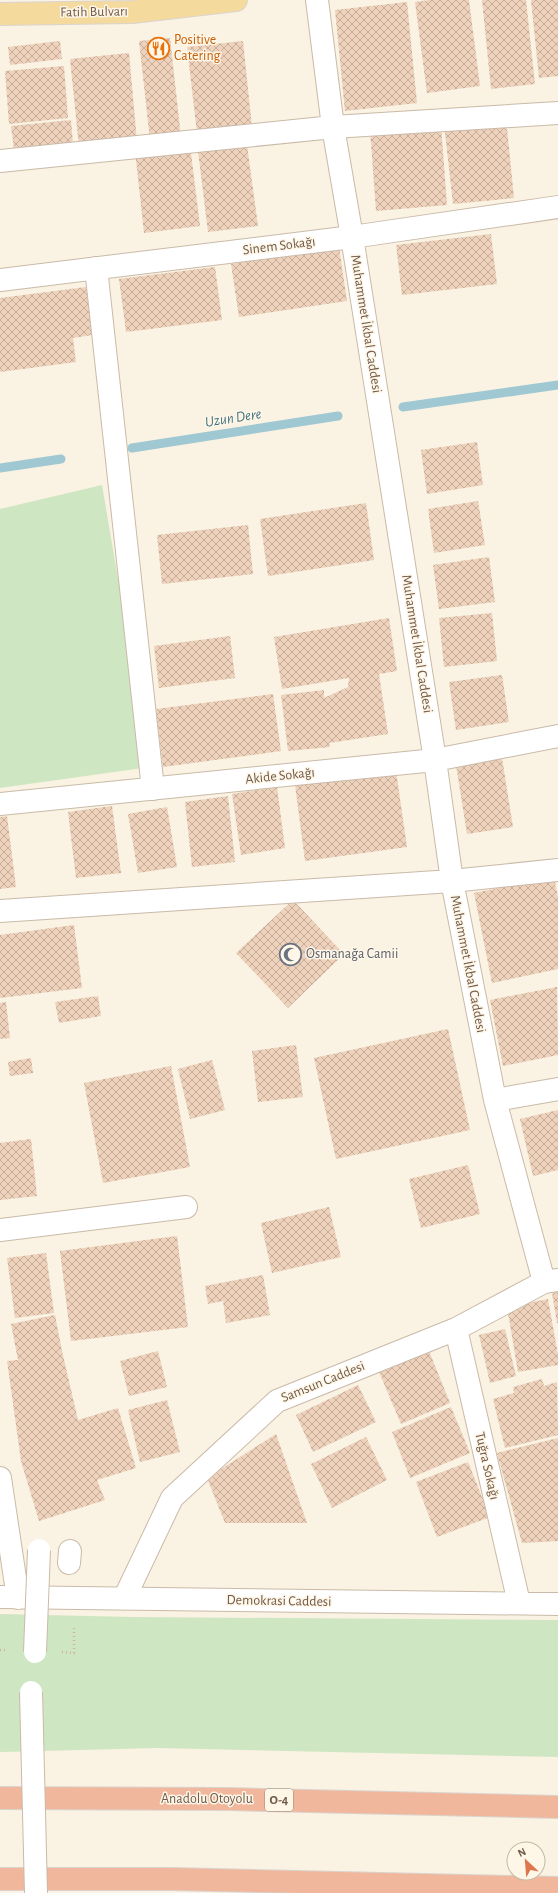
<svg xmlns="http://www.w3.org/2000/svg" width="558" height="1893" viewBox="0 0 558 1893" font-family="'Alegreya Sans',sans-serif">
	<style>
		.green { fill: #cee6c2 }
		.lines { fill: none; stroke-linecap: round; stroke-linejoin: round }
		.stream { stroke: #9fc8d3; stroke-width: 9 }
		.building { fill: url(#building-cross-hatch) }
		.minor-casing { stroke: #cabaa9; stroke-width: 24 }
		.major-casing { stroke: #dad4d0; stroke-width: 24 }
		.highway-casing { stroke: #dad4d0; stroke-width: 24 }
		.path { stroke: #d2b69f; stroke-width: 2.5; stroke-dasharray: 1 3; stroke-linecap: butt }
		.minor { stroke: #fff; stroke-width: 22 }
		.major { stroke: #f5da9e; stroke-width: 22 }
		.highway { stroke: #f1b79c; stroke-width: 22 }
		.minor-bridge-casing { stroke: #cabaa9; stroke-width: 24; stroke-linecap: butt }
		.minor-bridge { stroke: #fff; stroke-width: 22 }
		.labels { text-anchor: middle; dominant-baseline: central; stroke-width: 3; stroke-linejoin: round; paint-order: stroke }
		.shield { fill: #fef6e7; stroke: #9b8979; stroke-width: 1 }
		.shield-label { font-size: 13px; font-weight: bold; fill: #705a4a }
		.street-label { font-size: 14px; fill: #705a4a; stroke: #fef6e7 }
		.food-label { font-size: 14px; fill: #c56008; stroke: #fef6e7; text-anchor: start }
		.worship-label { font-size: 14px; fill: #5b616d; stroke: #fef6e7; text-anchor: start }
		.water-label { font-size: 15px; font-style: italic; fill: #467482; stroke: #fef6e7 }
	</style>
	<defs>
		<pattern id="building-cross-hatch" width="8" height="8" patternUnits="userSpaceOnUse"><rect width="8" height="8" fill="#eed2bb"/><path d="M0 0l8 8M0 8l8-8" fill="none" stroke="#c5ad9a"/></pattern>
	</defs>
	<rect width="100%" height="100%" fill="#faf2e2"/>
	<!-- green -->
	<path class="green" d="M 102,485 L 150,767 L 0,788 L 0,509 Z
		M 0,1614 L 131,1617 L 558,1620 L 558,1757 L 158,1748 L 0,1752 Z"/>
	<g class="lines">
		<!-- stream -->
		<path class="stream" d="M 403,407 L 558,385
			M 132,448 L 338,416
			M 0,468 L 61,459"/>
	</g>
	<!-- building -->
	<path class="building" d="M 429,0 L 469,0 L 480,86 L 427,93 L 415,2 Z
		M 482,0 L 526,0 L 535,84 L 491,89 Z
		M 531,0 L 558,0 L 558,76 L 539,78 Z
		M 407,2 L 417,103 L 345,111 L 335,10 Z
		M 170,38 L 181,137 L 150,140 L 139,41 Z
		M 60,41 L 62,59 L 10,65 L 8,47 Z
		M 243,41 L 252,127 L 197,133 L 187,47 Z
		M 129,53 L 137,141 L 79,147 L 70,59 Z
		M 64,66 L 68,118 L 9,124 L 5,71 Z
		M 506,118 L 514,198 L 453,204 L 444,124 Z
		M 71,120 L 73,144 L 14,150 L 11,126 Z
		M 441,125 L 447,205 L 376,211 L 370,130 Z
		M 190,145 L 200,226 L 144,233 L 135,151 Z
		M 247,145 L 258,226 L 208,232 L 198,151 Z
		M 491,234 L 497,284 L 402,295 L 396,245 Z
		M 339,247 L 347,301 L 239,317 L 231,264 Z
		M 215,267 L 222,320 L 126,332 L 119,279 Z
		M 86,287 L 92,335 L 73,338 L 76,362 L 0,372 L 0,298 Z
		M 477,442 L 483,485 L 427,494 L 421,450 Z
		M 478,501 L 485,545 L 434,553 L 428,509 Z
		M 366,503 L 374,560 L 268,576 L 260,519 Z
		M 248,525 L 253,574 L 162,584 L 157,535 Z
		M 489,557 L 495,602 L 439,609 L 433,565 Z
		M 492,613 L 497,661 L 444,667 L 439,618 Z
		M 389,618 L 397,671 L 379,674 L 388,734 L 329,743 L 330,747 L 288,751 L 281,695 L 324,690 L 324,698 L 348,687 L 349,678 L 282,689 L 274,637 Z
		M 230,636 L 235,678 L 159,688 L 154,646 Z
		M 502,675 L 509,722 L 456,730 L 449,682 Z
		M 273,694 L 281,751 L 163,767 L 156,709 Z
		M 502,758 L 513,827 L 467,834 L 456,765 Z
		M 396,771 L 407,847 L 305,861 L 295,785 Z
		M 277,787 L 285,848 L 241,855 L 232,794 Z
		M 228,796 L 235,862 L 192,867 L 185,802 Z
		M 112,806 L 121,873 L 76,878 L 68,812 Z
		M 167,807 L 177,867 L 138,873 L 128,814 Z
		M 7,816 L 16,887 L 0,889 L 0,817 Z
		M 554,877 L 558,898 L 558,969 L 492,983 L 474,893 Z
		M 293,900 L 344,954 L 288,1008 L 236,953 Z
		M 74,925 L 82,988 L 0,998 L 0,935 Z
		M 557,987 L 558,1055 L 503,1066 L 490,1000 Z
		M 98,996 L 101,1016 L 59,1023 L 55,1002 Z
		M 6,1002 L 10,1038 L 0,1039 L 0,1003 Z
		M 448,1029 L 470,1130 L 336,1159 L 314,1058 Z
		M 296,1045 L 303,1097 L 258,1102 L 252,1051 Z
		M 31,1058 L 33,1073 L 10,1076 L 8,1062 Z
		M 212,1060 L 225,1110 L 190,1119 L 178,1069 Z
		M 171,1066 L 190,1167 L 103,1183 L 84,1083 Z
		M 558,1110 L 558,1170 L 533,1176 L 520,1119 Z
		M 31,1139 L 37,1196 L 0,1200 L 0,1143 Z
		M 468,1165 L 480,1214 L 421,1228 L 409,1179 Z
		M 329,1207 L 341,1257 L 272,1273 L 261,1223 Z
		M 177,1236 L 188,1327 L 71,1341 L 60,1251 Z
		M 46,1253 L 54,1313 L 15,1318 L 7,1258 Z
		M 263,1275 L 270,1315 L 226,1323 L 223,1301 L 208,1304 L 205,1286 Z
		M 558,1292 L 558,1323 L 557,1323 L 552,1293 Z
		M 548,1299 L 558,1355 L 558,1365 L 518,1372 L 507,1307 Z
		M 55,1315 L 62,1351 L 78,1420 L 118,1408 L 136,1468 L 97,1480 L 105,1500 L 39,1521 L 21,1461 L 7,1361 L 18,1360 L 11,1324 Z
		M 505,1329 L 516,1376 L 490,1383 L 479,1335 Z
		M 158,1351 L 167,1387 L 129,1396 L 120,1361 Z
		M 429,1351 L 450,1403 L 401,1424 L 379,1372 Z
		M 542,1379 L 544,1386 L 557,1382 L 558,1435 L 505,1448 L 493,1399 L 514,1393 L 513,1387 Z
		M 358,1385 L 376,1422 L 313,1452 L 296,1415 Z
		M 167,1400 L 180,1452 L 140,1462 L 128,1410 Z
		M 451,1407 L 470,1453 L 410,1478 L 392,1432 Z
		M 276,1434 L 307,1523 L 225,1523 L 207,1478 Z
		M 366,1437 L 387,1480 L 332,1508 L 311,1464 Z
		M 558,1438 L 558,1541 L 522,1543 L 497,1453 Z
		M 468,1462 L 490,1517 L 437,1537 L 416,1482 Z"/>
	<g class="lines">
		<defs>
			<path id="minor" d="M 317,0 L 333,127 L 352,237 L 435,760 L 452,881 L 495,1100 L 544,1282
				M 0,161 L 333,127 L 558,113
				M 96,268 L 153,789
				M 0,280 L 352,237 L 558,207
				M 0,804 L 435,760 L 558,736
				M 0,911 L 452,881 L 558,870
				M 495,1100 L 558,1089
				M 0,1230 L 186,1207
				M 456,1329 L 519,1603
				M 0,1478 L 18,1598
				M 69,1563 L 70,1551
				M 0,1597 L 558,1604
				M 124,1599 L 172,1498 L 277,1401 L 456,1329 L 544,1282 L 558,1280"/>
			<path id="major" d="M 0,14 L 132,12 L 236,0"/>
			<path id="highway" d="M 0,1798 L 228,1799 L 558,1807
				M 0,1879 L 172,1879 L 558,1888"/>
		</defs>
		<!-- minor casing -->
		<use href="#minor" class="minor-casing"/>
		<!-- major casing -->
		<use href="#major" class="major-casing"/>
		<!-- highway casing -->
		<use href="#highway" class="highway-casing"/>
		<!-- path -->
		<path class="path" d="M 0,1650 L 7,1650
			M 62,1652 L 74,1653 L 74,1625"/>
		<!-- minor -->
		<use href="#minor" class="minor"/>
		<!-- major -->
		<use href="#major" class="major"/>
		<!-- highway -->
		<use href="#highway" class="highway"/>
		<defs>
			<path id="minor-bridge" d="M 35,1652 L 39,1550
				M 31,1692 L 36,1893"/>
		</defs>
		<!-- minor-bridge casing -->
		<use href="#minor-bridge" class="minor-bridge-casing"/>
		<!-- minor-bridge -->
		<use href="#minor-bridge" class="minor-bridge"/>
	</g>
	<!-- icons -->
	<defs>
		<symbol id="restaurant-ring" viewBox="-11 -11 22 22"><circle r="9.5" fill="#fef6e7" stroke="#e8710a" stroke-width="1.5"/><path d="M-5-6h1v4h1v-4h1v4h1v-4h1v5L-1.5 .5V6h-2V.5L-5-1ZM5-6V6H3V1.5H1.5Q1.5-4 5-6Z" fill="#e8710a"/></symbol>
		<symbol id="mosque-ring" viewBox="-11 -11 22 22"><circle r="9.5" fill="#fef6e7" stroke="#6b7280" stroke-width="1.5"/><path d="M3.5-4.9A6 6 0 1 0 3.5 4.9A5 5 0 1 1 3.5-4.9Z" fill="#6b7280"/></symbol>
	</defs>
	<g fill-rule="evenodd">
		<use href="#restaurant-ring" x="146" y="36" width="25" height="25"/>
		<use href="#mosque-ring" x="278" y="942" width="25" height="25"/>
	</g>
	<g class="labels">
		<!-- shield labels -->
		<rect class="shield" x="265" y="1789" width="28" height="22" rx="3"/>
		<g class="shield-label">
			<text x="279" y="1800">O-4</text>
		</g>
		<!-- street labels -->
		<g class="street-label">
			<text transform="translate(94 12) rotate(-1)">Fatih Bulvarı</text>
			<text transform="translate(279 246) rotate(-7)">Sinem Sokağı</text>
			<text transform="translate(366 324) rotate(81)">Muhammet İkbal Caddesi</text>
			<text transform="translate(417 644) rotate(81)">Muhammet İkbal Caddesi</text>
			<text transform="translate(280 776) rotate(-6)">Akide Sokağı</text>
			<text transform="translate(468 964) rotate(79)">Muhammet İkbal Caddesi</text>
			<text transform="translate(323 1382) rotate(-22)">Samsun Caddesi</text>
			<text transform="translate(487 1466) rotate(77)">Tuğra Sokağı</text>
			<text transform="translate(279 1601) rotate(1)">Demokrasi Caddesi</text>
			<text x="207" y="1799">Anadolu Otoyolu</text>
		</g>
		<!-- food labels -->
		<g class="food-label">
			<text x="174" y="40">Positive<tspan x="174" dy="16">Catering</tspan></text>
		</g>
		<!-- worship labels -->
		<g class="worship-label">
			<text x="306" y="954">Osmanağa Camii</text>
		</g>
		<!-- water labels -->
		<g class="water-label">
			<text transform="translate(233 418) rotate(-9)">Uzun Dere</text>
		</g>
	</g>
	<!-- north arrow -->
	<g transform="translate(526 1861) rotate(334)"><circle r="19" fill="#fef6e7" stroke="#c5b8a8"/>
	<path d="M0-3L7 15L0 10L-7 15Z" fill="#dd764e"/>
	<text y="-6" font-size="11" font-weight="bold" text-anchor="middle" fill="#705a4a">N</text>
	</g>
</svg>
